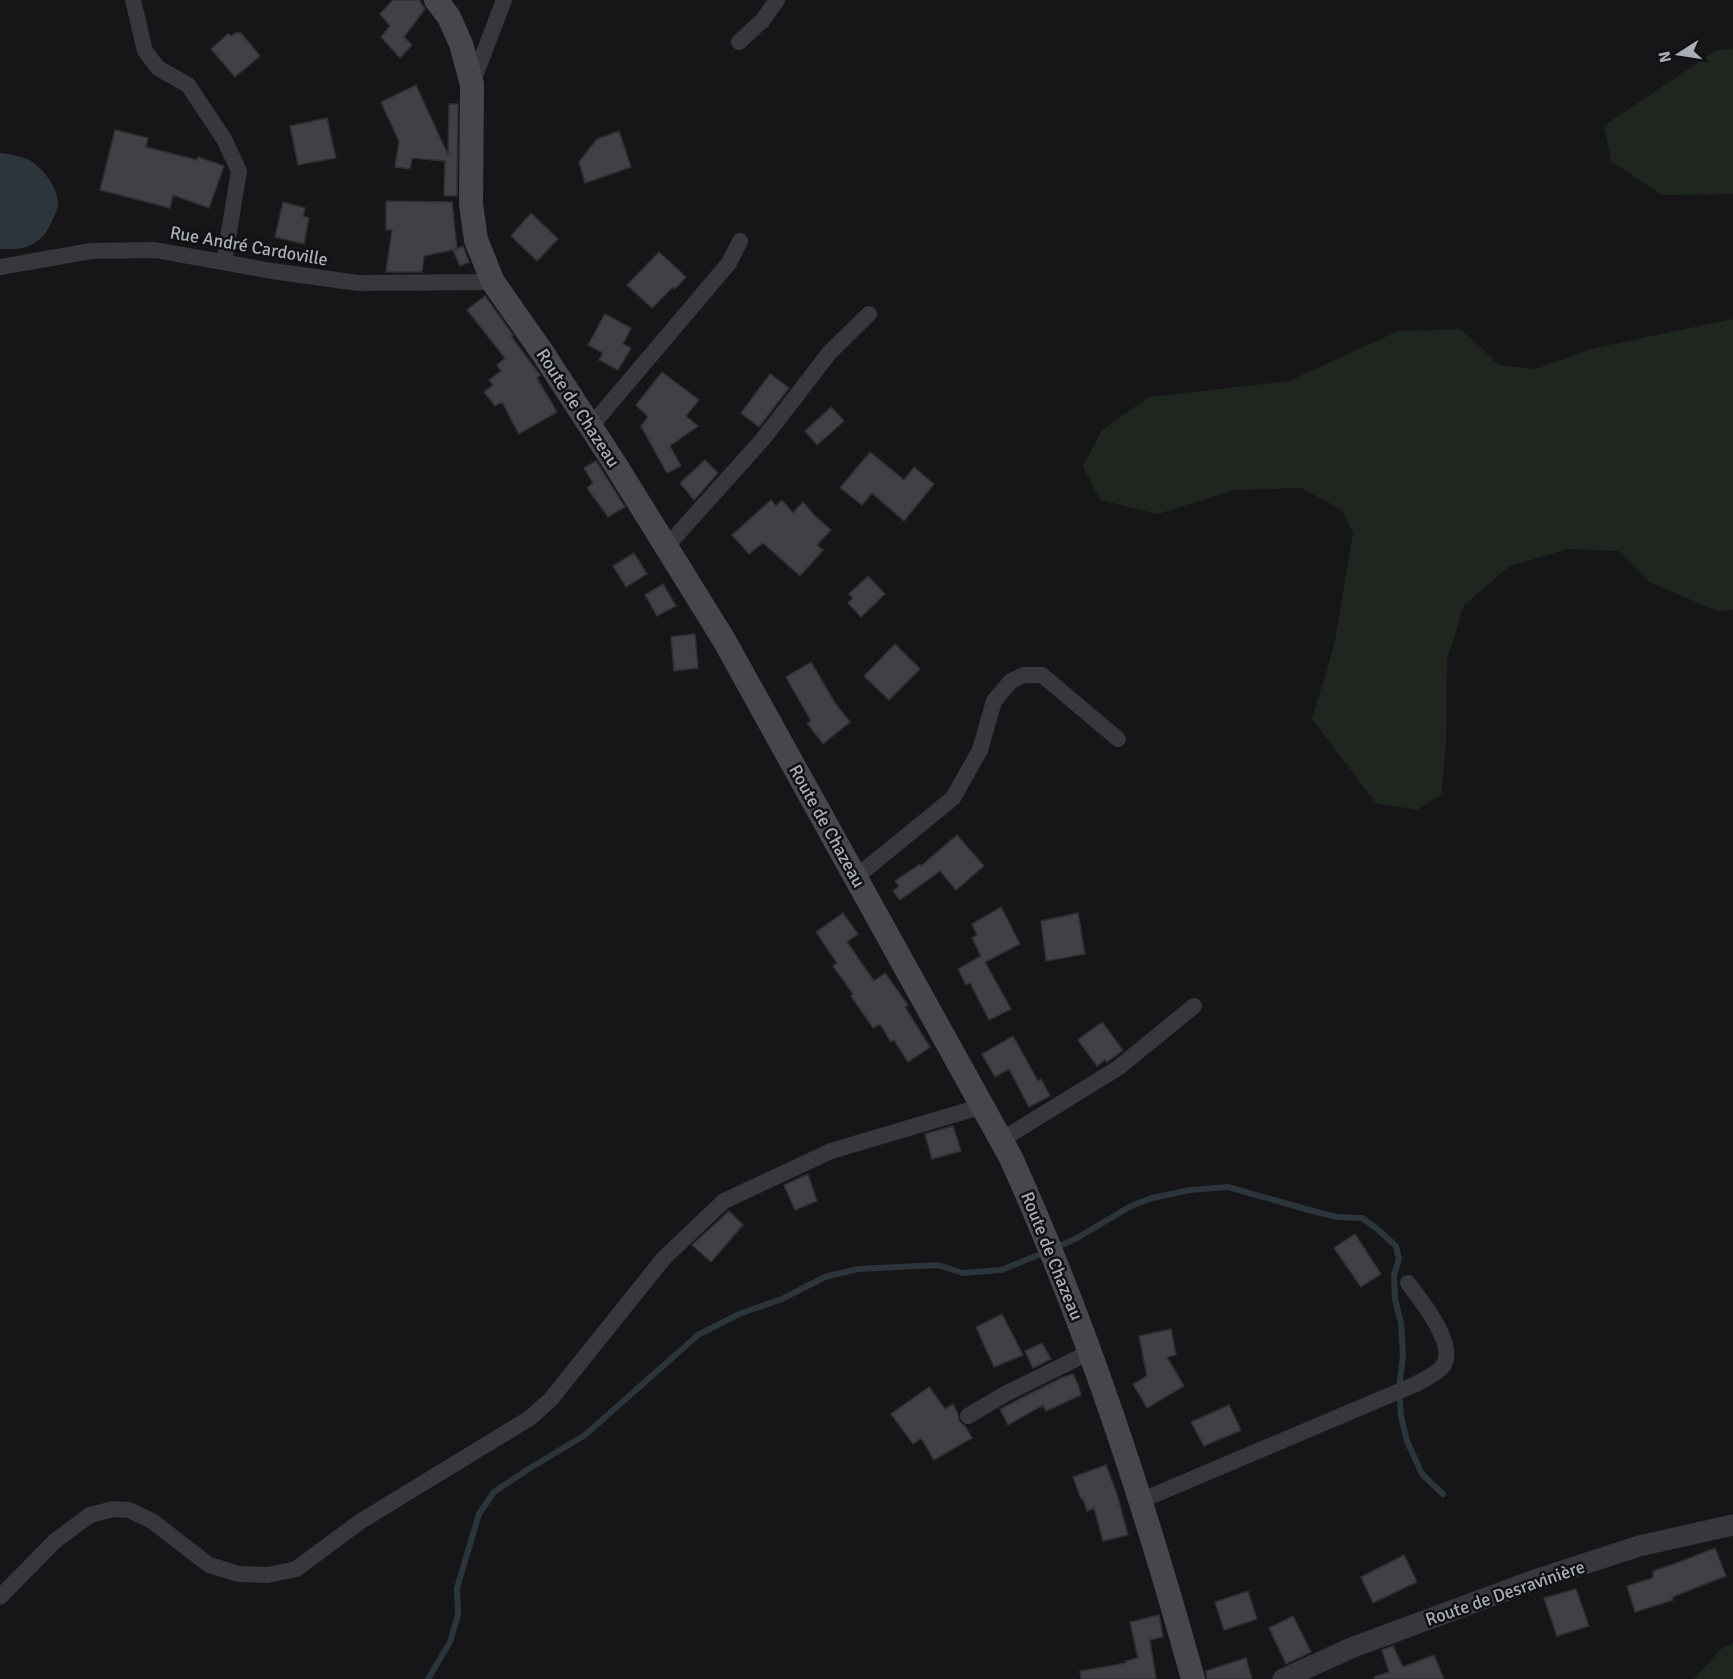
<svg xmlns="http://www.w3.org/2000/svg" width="1733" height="1679" viewBox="0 0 1733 1679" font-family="Signika,sans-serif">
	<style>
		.green { fill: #1e261f }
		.water { fill: #2c353c }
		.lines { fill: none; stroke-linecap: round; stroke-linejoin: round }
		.stream { stroke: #2c353c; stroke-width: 6 }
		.building { fill: #404145; stroke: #303034; stroke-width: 1.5 }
		.minor { stroke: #37383d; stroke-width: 16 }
		.tertiary { stroke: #37383d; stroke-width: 21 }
		.secondary { stroke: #45474d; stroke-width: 24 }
		.labels { text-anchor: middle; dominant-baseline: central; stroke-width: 5; stroke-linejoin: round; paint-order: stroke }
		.street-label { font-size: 18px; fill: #a8adb8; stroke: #111113 }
	</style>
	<rect width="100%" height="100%" fill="#161618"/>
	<!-- green -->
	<path class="green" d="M 1733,49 L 1733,194 L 1662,195 L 1611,161 L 1604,126 L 1717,50 Z
		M 1733,319 L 1733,610 L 1717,611 L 1649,582 L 1618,551 L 1568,549 L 1510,566 L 1464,605 L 1447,659 L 1446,743 L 1441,795 L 1417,810 L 1376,803 L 1312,719 L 1334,646 L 1353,533 L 1342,510 L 1301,488 L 1234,490 L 1158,514 L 1100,500 L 1083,466 L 1102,430 L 1149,397 L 1289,381 L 1398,331 L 1461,329 L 1499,365 L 1536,369 L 1590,349 Z
		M 1733,1643 L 1733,1679 L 1694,1679 L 1722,1648 Z"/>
	<!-- water -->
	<path class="water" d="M 0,153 C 10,154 22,156 31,161 C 44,169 58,189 58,203 C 58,209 54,216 52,221 C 42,245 25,251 0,249 Z"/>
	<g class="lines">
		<!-- stream -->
		<path class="stream" d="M 1055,1248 L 1077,1238 L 1131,1206 L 1152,1198 L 1190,1190 L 1228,1187 L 1309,1210 L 1337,1217 L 1362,1218 L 1376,1228 L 1396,1246 L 1399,1259 L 1394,1275 L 1395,1299 L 1401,1323 L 1403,1355 L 1399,1388 L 1401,1416 L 1407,1441 L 1422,1474 L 1443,1494
			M 428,1679 L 450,1642 L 458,1615 L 457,1588 L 479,1514 L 494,1492 L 527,1470 L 585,1435 L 698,1335 L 739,1314 L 782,1299 L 825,1277 L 858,1269 L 938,1265 L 963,1273 L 1001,1270 L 1046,1252"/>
	</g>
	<!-- building -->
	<path class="building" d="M 393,0 L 419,0 L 425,9 L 404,37 L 412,45 L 400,58 L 381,37 L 390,26 L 380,14 Z
		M 235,33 L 241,33 L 260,56 L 235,77 L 211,49 L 228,34 L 231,36 Z
		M 416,85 L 448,155 L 449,104 L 458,104 L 457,196 L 444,196 L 445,161 L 412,158 L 410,169 L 395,167 L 399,141 L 381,102 Z
		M 327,118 L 336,158 L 298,165 L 290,126 Z
		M 115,130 L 148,138 L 146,147 L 197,160 L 198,157 L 224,166 L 209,208 L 173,195 L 170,208 L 100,190 Z
		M 619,131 L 631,167 L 585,183 L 579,162 L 597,139 Z
		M 386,201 L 452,202 L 457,249 L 463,246 L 469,262 L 460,266 L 453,250 L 456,249 L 424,256 L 422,272 L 386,272 L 392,230 L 386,230 Z
		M 283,202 L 305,208 L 303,216 L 309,218 L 304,244 L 275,237 Z
		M 531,213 L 558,239 L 537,261 L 511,236 Z
		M 659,252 L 686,277 L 675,289 L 673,287 L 652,308 L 627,285 Z
		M 485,296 L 513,335 L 511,336 L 540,375 L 537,378 L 557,412 L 519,434 L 502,402 L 495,406 L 484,392 L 493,385 L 489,380 L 501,371 L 497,365 L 505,358 L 467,310 Z
		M 605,314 L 631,328 L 623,344 L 631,348 L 618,370 L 599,360 L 603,353 L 588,345 Z
		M 662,372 L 699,400 L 686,416 L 698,426 L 670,446 L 681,466 L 667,473 L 641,426 L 648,417 L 636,405 Z
		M 770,374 L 789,388 L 759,427 L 741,413 Z
		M 831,407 L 844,421 L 817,445 L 805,431 Z
		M 870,452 L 904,480 L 914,467 L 934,484 L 904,521 L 872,493 L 862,505 L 840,488 Z
		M 705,460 L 718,473 L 694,500 L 680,483 Z
		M 596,461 L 625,507 L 608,517 L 587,488 L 593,483 L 584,468 Z
		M 771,500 L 776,506 L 782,500 L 793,513 L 803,502 L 814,515 L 831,530 L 817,545 L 823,550 L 800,576 L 763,543 L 749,554 L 732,535 Z
		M 634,553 L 647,574 L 626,587 L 613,566 Z
		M 868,576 L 885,594 L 861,617 L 848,603 L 853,598 L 849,594 Z
		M 663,584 L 676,606 L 657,616 L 645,595 Z
		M 695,634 L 698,668 L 674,671 L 671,637 Z
		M 895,644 L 920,669 L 889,700 L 864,676 Z
		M 811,662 L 835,703 L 850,722 L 823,744 L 807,723 L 811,721 L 786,677 Z
		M 957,835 L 984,866 L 956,890 L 940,871 L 900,900 L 893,891 L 899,886 L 895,881 L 920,864 L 921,866 Z
		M 1001,907 L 1020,944 L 985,962 L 1011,1009 L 989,1020 L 970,983 L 966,985 L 958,969 L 981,956 L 972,938 L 977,935 L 972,924 Z
		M 843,913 L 858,934 L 847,942 L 874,981 L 885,973 L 908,1005 L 905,1007 L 930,1047 L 908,1062 L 894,1040 L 891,1042 L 880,1024 L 873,1028 L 851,996 L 853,994 L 833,966 L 837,963 L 816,932 Z
		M 1078,913 L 1085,954 L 1046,961 L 1041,921 Z
		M 1102,1022 L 1123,1050 L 1107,1062 L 1105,1060 L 1097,1066 L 1078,1040 Z
		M 1013,1036 L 1038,1081 L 1041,1079 L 1050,1096 L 1029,1107 L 1009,1069 L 995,1077 L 982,1054 Z
		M 953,1126 L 961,1151 L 932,1159 L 925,1134 Z
		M 808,1174 L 817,1201 L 795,1210 L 784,1185 Z
		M 729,1211 L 743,1225 L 711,1262 L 692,1245 Z
		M 1355,1234 L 1381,1274 L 1361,1287 L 1334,1248 Z
		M 1002,1314 L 1023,1355 L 994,1367 L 976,1327 Z
		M 1171,1329 L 1176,1355 L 1167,1357 L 1184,1386 L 1147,1408 L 1133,1384 L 1147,1376 L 1139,1336 Z
		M 1042,1343 L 1051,1359 L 1033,1368 L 1025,1351 Z
		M 1073,1374 L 1078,1384 L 1081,1395 L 1046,1411 L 1043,1405 L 1008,1425 L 1000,1409 L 1061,1378 Z
		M 929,1387 L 945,1409 L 953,1404 L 958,1414 L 959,1421 L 965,1426 L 972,1438 L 934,1460 L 921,1438 L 913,1444 L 891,1414 Z
		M 1229,1405 L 1241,1430 L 1204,1446 L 1191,1422 Z
		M 1106,1465 L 1117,1494 L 1128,1535 L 1103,1541 L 1094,1508 L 1087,1511 L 1083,1499 L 1081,1499 L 1073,1477 Z
		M 1715,1548 L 1726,1576 L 1672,1597 L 1673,1600 L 1635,1612 L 1627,1586 L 1653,1578 L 1653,1571 L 1677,1563 Z
		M 1404,1555 L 1417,1582 L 1373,1603 L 1361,1577 Z
		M 1576,1589 L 1589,1626 L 1557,1636 L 1544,1598 Z
		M 1248,1591 L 1257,1619 L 1224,1630 L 1215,1602 Z
		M 1159,1615 L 1163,1637 L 1150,1640 L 1156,1679 L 1081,1679 L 1080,1671 L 1126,1663 L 1126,1661 L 1138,1658 L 1130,1622 Z
		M 1293,1616 L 1311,1652 L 1286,1664 L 1269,1628 Z
		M 1393,1646 L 1403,1667 L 1434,1655 L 1444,1679 L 1375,1679 L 1374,1677 L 1389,1672 L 1382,1650 Z
		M 1246,1658 L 1252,1679 L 1207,1679 L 1206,1671 Z"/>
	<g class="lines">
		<!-- minor -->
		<path class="minor" d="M 133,0 L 145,51 L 158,68 L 188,85 L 224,139 L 239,171 L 224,262
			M 739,42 L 762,21 L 777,0
			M 472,84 L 504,0
			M 0,267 L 91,251 L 155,250 L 272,271 L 358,283 L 493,282
			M 591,426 L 729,263 L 740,241
			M 666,547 L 763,439 L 830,352 L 869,314
			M 856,877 L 953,798 L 980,750 L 994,701 L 1011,681 L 1024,675 L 1042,675 L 1118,739
			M 1001,1140 L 1118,1068 L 1194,1006
			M 968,1416 L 1005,1394 L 1090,1352
			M 1140,1501 L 1416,1384 C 1425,1379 1437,1374 1443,1366 C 1458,1345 1420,1299 1408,1283
			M 0,1597 L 55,1541 L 90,1515 L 113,1509 L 129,1510 L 152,1521 L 209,1565 L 239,1574 L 268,1575 L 296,1569 L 361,1521 L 530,1418 L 551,1399 L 664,1258 L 724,1201 L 831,1151 L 983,1106"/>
		<!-- tertiary -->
		<path class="tertiary" d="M 1283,1679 L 1351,1648 L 1529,1582 L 1639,1546 L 1733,1525"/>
		<!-- secondary -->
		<path class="secondary" d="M 436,0 L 449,17 L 461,44 L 472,84 L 471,204 L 476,240 L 493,282 L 542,352 L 615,464 L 724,640 L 1011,1158 C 1087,1326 1144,1502 1193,1679"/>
	</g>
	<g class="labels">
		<!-- street labels -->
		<g class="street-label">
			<text transform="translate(249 246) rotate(10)">Rue André Cardoville</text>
			<text transform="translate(578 408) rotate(57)">Route de Chazeau</text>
			<text transform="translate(827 826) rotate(61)">Route de Chazeau</text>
			<text transform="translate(1052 1256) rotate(68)">Route de Chazeau</text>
			<text transform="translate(1505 1593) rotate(-19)">Route de Desravinière</text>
		</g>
	</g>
	<!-- north arrow -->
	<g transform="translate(1679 54) rotate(258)" stroke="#111113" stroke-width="4.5" paint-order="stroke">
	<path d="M0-4.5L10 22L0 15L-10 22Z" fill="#a8adb8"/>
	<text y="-9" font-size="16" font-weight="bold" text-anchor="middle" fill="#a8adb8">N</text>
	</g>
</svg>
